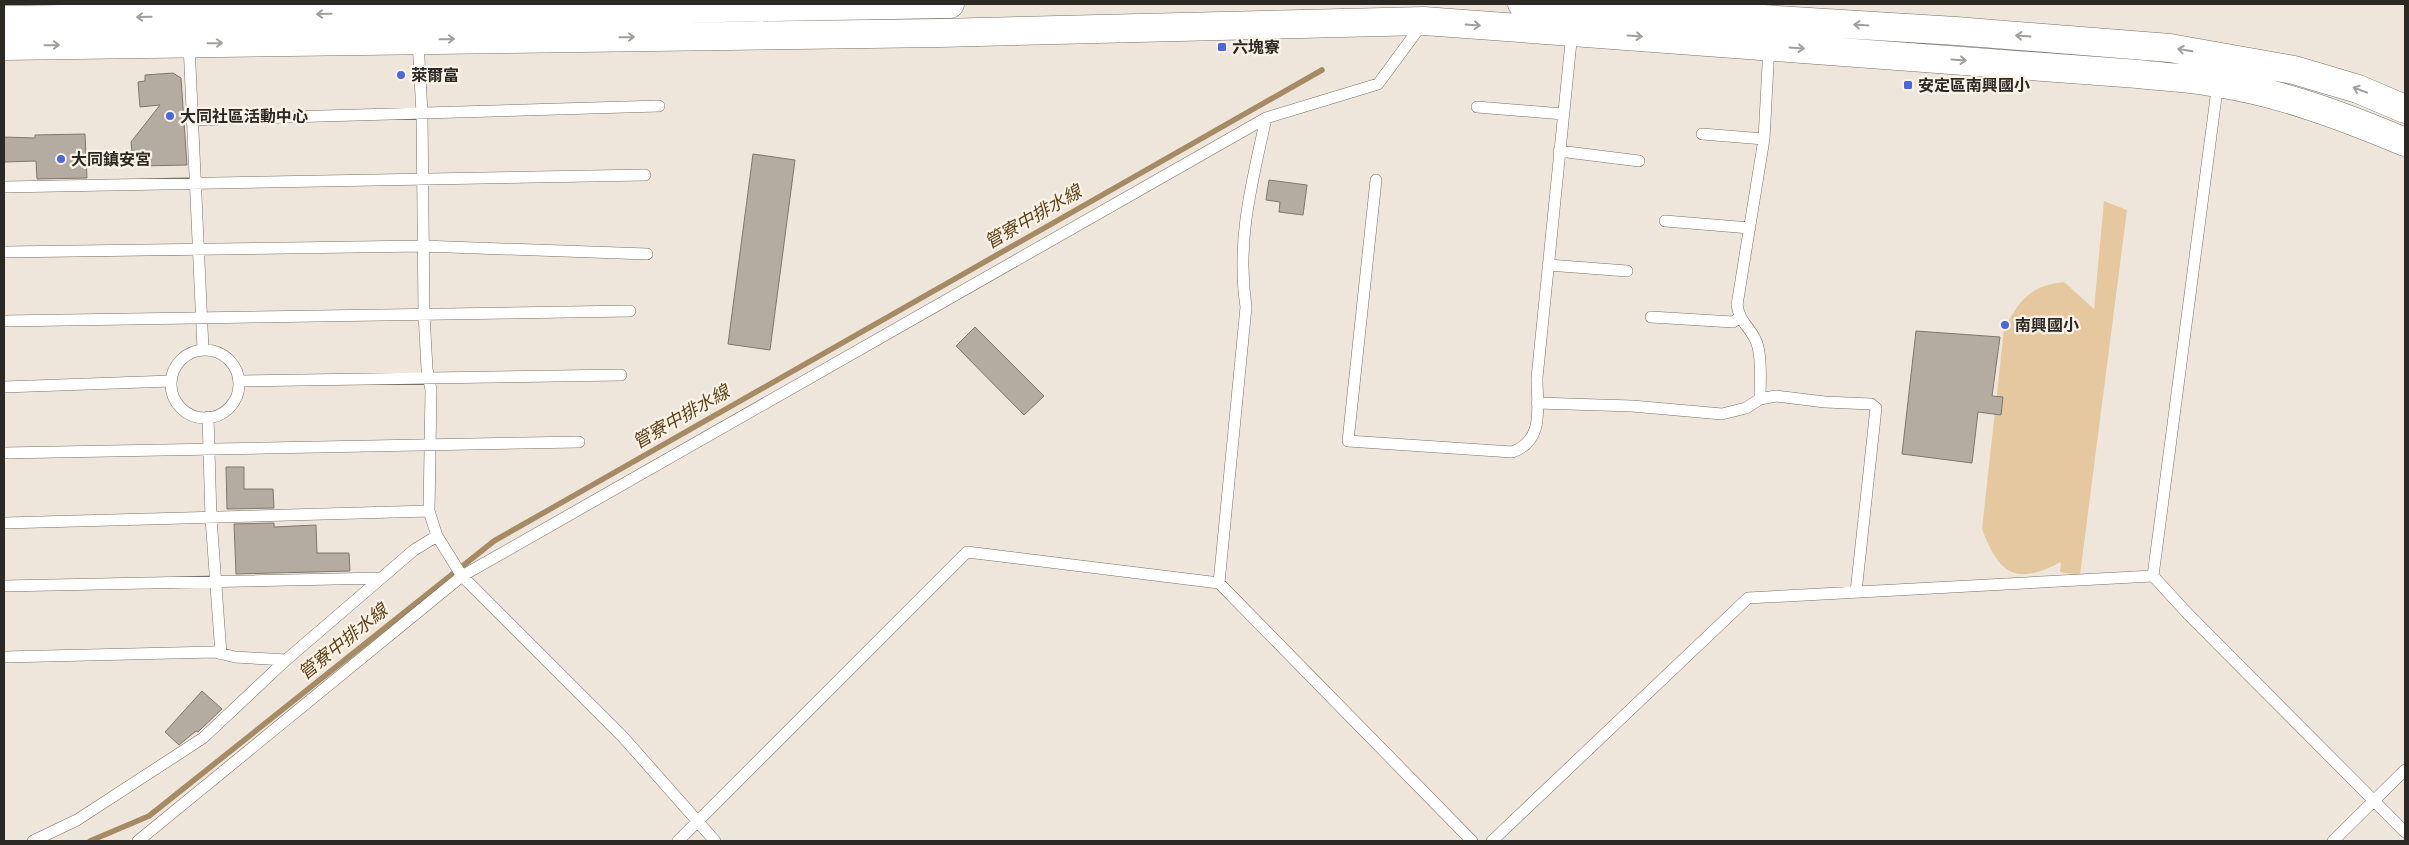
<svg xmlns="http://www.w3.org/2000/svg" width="2409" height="845" viewBox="0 0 2409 845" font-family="'Zilla Slab','Noto Sans TC',serif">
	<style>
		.green { fill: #e5c8a0 }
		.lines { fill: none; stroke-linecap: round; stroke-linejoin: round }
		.stream { stroke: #a68a63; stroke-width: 5.5 }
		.building { fill: #b4aca1; stroke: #7f776d }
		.lane-casing { stroke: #787066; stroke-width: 12 }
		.secondary-casing { stroke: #787066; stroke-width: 29 }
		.lane { stroke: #fff; stroke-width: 11 }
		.secondary { stroke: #fff; stroke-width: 28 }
		.oneway { stroke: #a09f9d }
		.poi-dot { fill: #4a67db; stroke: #fcf3e8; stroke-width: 2 }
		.labels { text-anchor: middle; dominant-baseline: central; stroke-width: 4.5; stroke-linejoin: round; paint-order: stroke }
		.poi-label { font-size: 16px; font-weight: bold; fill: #2c2925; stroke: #fcf3e8; text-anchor: start }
		.water-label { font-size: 18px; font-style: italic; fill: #5d4219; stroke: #fcf3e8 }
	</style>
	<rect width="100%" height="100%" fill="#eee6db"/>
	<!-- green -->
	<path class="green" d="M 2104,201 L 2127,210 L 2080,575 L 2060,572 L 2061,562 C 2015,586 1999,574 1982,529 L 2004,329 C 2020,300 2029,286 2064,282 L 2094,309 Z"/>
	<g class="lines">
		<!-- stream -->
		<path class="stream" d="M 90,841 L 149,816 L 494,541 L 1322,70"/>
	</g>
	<!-- building -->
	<path class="building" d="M 173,73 L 181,78 L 187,165 L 141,166 L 133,162 L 131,142 L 160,105 L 140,107 L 138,82 L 145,81 L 145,75 Z
		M 85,134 L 87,178 L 37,179 L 36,161 L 4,162 L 4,137 L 35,138 L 35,135 Z
		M 753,154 L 795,160 L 770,350 L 728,344 Z
		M 1269,180 L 1307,185 L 1303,215 L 1279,212 L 1280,202 L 1266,200 Z
		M 975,327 L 1044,396 L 1024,415 L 956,346 Z
		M 1916,331 L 2000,337 L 1992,396 L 2003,397 L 2001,415 L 1978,412 L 1972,463 L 1902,454 Z
		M 226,467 L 244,467 L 244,489 L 273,489 L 274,508 L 227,509 Z
		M 274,523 L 274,527 L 316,525 L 317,553 L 349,553 L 350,571 L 236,574 L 234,524 Z
		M 202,691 L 222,709 L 198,732 L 196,731 L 179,745 L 165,732 Z"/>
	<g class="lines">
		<defs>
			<path id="lane" d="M 418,40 L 422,114 L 424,314 L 427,369 L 431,390 L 429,511 L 437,536 L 462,576 L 623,737 L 715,841
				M 189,44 L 203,349
				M 1477,107 L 1563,114
				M 191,120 L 659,106
				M 1702,134 L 1764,139
				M 1559,151 L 1639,161
				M 1376,180 L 1348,441 L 1512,452 C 1545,441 1537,407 1537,378 L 1572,32
				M 4,187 L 645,175
				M 1665,221 L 1750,228
				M 4,252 L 422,246 L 647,254
				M 1548,265 L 1627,271
				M 1651,317 L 1733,322 L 1739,318
				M 4,321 L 630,311
				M171 384a34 34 0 1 1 68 0a34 34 0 1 1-68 0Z
				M 240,381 L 621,375
				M 4,387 L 171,381
				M 1760,399 C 1760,382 1762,363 1758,347 C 1754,329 1740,325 1737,305 L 1764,139 L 1769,46
				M 1537,403 L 1632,406 L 1722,414 L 1746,408 L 1760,399 L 1776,396 L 1825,402 L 1871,404 L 1876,408 L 1856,592
				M 208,417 L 211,518 L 221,654
				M 4,453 L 579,442
				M 4,523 L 429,511
				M 2153,576 L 2218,82
				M 1219,583 L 1246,307 C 1236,240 1252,183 1266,118
				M 4,586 L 381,578
				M 4,657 L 215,652 L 235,657 L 286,660
				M 33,841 L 77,820 L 203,738 L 286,660 L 414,550 L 437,536
				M 138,841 L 462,576 L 1266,118 L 1378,84 L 1423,23
				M 678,841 L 967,552 L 1219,583 L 1472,841
				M 1492,841 L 1748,598 L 2153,576 L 2188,614 L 2405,832
				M 2333,841 L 2405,770"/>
			<path id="secondary" d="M 1522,4 L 1956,31 L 2170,48 L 2294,70 L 2358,89 L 2405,109
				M 4,20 L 950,4
				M 4,46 L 940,33 L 1424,21 L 2138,74 C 2164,77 2191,78 2217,83 C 2282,93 2345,117 2405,142"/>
		</defs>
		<!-- lane casing -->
		<use href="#lane" class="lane-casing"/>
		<!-- secondary casing -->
		<use href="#secondary" class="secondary-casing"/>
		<!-- lane -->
		<use href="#lane" class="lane"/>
		<!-- secondary -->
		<use href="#secondary" class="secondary"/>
	</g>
	<!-- one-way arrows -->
	<defs><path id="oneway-shaft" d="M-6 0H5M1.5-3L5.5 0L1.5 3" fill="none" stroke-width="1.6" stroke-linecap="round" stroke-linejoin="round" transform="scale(1.25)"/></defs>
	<g class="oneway">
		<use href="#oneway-shaft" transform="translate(324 14) rotate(179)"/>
		<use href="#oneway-shaft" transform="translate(144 17) rotate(179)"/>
		<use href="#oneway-shaft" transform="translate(1473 25) rotate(4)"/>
		<use href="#oneway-shaft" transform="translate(1861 25) rotate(-176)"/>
		<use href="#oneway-shaft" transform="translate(1635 36) rotate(4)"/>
		<use href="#oneway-shaft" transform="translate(2023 36) rotate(-176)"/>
		<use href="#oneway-shaft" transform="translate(627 37) rotate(-1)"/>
		<use href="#oneway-shaft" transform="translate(447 39) rotate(-1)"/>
		<use href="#oneway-shaft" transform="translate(215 43) rotate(-1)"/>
		<use href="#oneway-shaft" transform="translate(52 45) rotate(-1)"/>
		<use href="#oneway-shaft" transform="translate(1797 48) rotate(4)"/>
		<use href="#oneway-shaft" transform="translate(2185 50) rotate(-171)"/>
		<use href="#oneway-shaft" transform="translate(1959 60) rotate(4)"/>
		<use href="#oneway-shaft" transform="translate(2360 90) rotate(-159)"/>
	</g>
	<!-- markers -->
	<g class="poi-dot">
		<rect x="1217" y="42" width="10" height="10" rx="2.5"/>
		<circle cx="401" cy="75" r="5"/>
		<rect x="1903" y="80" width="10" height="10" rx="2.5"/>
		<circle cx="170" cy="116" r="5"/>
		<circle cx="61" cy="159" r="5"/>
		<circle cx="2005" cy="325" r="5"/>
	</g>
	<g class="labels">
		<!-- poi labels -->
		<g class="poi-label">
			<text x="1232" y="47">六塊寮</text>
			<text x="411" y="75">萊爾富</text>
			<text x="1918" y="85">安定區南興國小</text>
			<text x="180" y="116">大同社區活動中心</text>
			<text x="71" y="159">大同鎮安宮</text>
			<text x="2015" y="325">南興國小</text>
		</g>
		<!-- water labels -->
		<g class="water-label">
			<text transform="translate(1033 217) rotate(-30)">管寮中排水線</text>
			<text transform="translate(681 417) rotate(-30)">管寮中排水線</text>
			<text transform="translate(343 642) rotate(-39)">管寮中排水線</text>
		</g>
	</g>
	<!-- border -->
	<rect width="2409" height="845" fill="none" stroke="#2c2925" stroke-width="10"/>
</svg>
